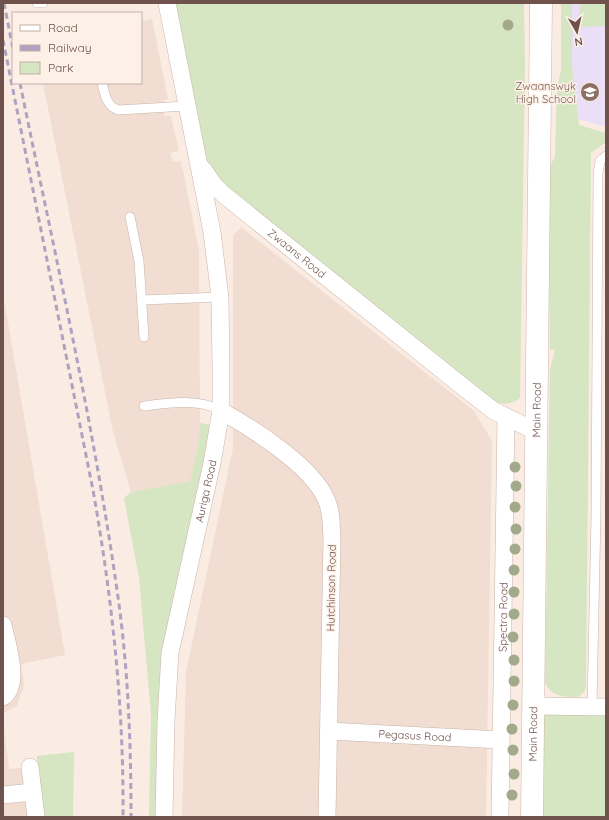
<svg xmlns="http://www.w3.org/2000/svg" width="609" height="820" viewBox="0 0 609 820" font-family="Quicksand,sans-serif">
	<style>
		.residential { fill: #f1ddd1 }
		.education { fill: #eadff6 }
		.green { fill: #d6e5c2 }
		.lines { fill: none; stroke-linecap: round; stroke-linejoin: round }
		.service-casing { stroke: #c9b3aa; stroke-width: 10 }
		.minor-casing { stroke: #c9b3aa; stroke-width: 18 }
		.secondary-casing { stroke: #ceb4aa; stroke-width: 23 }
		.service { stroke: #fff; stroke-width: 9 }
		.minor { stroke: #fff; stroke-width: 17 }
		.secondary { stroke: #fff; stroke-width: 22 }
		.rail { stroke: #aea2c1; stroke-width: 3; stroke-dasharray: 6 4; stroke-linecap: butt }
		.tree { fill: #a2aa8b }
		.labels { text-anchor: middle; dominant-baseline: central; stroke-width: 3; stroke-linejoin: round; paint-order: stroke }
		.education-label { font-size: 11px; fill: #785e54; stroke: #fdf1e7; text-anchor: end }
		.street-label { font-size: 11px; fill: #6f524b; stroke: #fdf1e7 }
	</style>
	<rect width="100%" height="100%" fill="#faece2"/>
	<!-- residential -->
	<path class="residential" d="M 152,19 L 168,99 L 164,100 L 164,116 L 171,116 L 179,151 L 170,153 L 173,162 L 181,161 L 199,251 L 200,423 L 198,445 L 190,481 L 131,492 L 113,432 L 43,83 L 141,83 L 141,21 Z
		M 241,227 L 474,411 L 492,441 L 486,817 L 182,817 L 186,672 L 233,448 L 233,236 Z
		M 3,294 L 65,655 L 21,664 L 24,685 L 17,706 L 3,713 Z
		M 3,721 L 9,769 L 30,767 L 36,817 L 3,817 Z"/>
	<!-- education -->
	<path class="education" d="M 572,3 L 606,3 L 606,127 L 578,119 L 572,64 Z"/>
	<!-- green -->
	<path class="green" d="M 174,3 L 524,3 L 525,64 L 520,398 C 511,405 503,405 493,401 L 230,189 L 213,173 L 204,157 Z
		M 561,3 L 572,3 L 572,64 L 579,125 L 606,133 L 606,142 L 591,153 L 586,687 L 584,692 L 578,697 C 564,697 552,697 545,683 L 550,369 L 555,350 L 550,350 L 548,169 L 555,157 L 557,88 L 561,70 Z
		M 580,3 L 606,3 L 606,26 L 580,27 Z
		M 200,423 L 211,425 L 164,643 L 157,817 L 149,817 L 151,714 L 139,578 L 124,498 L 131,492 L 190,481 L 198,445 Z
		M 534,706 L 606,707 L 606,817 L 533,817 Z
		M 74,752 L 73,817 L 43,817 L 37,756 Z"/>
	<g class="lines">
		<defs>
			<path id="service" d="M 37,3 L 43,3
				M 102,83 C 105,94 106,106 118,110 L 187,106
				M 130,217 L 139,261 L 144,337
				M 142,300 L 220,297
				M 144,406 C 167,403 201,398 221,411
				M 592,706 L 596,515 L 598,174 L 600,161 L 606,156"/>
			<g id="minor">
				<path id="s1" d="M 203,169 L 214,185 L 223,194 L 467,390 L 494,411 L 535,431"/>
				<path d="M 221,411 C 252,428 312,466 326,499 C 332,511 331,526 332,538 L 327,817"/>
				<path d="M 3,625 C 7,643 21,685 3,697"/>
				<path d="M 534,706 L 606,707"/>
				<path id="s2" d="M 329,731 L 500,740"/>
				<path d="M 30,767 L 36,817"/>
				<path d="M 3,795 L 33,792"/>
				<path id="s3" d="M 164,817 L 166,721 L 170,653 L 212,463 L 221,411 L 221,368 L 220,297 L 212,232 L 167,3"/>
				<path id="s4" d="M 500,817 L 506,418"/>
			</g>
			<g id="secondary">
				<path id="s5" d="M 532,817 L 541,3"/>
			</g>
		</defs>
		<!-- service casing -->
		<use href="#service" class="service-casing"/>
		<!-- minor casing -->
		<use href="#minor" class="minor-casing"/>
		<!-- secondary casing -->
		<use href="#secondary" class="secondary-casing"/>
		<!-- service -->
		<use href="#service" class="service"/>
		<!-- minor -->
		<use href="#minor" class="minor"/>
		<!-- secondary -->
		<use href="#secondary" class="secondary"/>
		<!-- rail -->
		<path class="rail" d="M 4,3 L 13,49
			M 3,40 L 93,490 C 112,598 124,707 123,817
			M 20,83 C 54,251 93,420 117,590 C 128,665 131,741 131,817"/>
	</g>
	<!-- trees -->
	<g class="tree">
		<circle cx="508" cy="25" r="5.5"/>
		<circle cx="515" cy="467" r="5.5"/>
		<circle cx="516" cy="486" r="5.5"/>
		<circle cx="515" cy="507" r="5.5"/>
		<circle cx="516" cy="529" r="5.5"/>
		<circle cx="515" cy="549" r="5.5"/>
		<circle cx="514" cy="570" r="5.5"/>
		<circle cx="514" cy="592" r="5.5"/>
		<circle cx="514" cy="614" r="5.5"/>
		<circle cx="513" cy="637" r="5.5"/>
		<circle cx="514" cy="660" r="5.5"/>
		<circle cx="514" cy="681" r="5.5"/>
		<circle cx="513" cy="705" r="5.5"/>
		<circle cx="512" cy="729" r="5.5"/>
		<circle cx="513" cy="750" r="5.5"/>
		<circle cx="514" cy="774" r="5.5"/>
		<circle cx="512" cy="795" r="5.5"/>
	</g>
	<!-- icons -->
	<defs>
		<symbol id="school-disc" viewBox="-11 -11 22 22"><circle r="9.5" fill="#8d6e63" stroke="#fdf1e7"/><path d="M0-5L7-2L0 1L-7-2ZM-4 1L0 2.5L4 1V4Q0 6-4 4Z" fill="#fff"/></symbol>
	</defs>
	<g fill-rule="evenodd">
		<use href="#school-disc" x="579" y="81" width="22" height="22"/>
	</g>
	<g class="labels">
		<!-- education labels -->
		<g class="education-label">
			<text x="576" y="86">Zwaanswyk<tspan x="576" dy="13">High School</tspan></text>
		</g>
		<!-- street labels -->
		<g class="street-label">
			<text stroke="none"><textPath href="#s1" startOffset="127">Zwaans Road</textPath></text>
			<text stroke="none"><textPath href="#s5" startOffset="407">Main Road</textPath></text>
			<text stroke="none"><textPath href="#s3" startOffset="330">Auriga Road</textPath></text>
			<text transform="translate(331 588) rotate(-89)">Hutchinson Road</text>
			<text stroke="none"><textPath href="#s4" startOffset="200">Spectra Road</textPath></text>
			<text stroke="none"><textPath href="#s5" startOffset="83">Main Road</textPath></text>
			<text stroke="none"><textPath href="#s2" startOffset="86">Pegasus Road</textPath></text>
		</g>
	</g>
	<!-- border -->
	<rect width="609" height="820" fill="none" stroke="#6f524b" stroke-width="8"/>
	<!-- legend -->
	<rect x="12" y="12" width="130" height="72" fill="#fdf1e7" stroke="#c4b1a9"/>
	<rect x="20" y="25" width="20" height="6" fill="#ffffff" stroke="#c4b1a9"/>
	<text x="48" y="32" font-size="12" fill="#6f524b">Road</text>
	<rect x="20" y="45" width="20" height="6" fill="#aea2c1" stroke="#c4b1a9"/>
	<text x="48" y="52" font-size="12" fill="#6f524b">Railway</text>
	<rect x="20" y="62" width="20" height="12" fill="#d6e5c2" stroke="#c4b1a9"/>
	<text x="48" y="72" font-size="12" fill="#6f524b">Park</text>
	<!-- north arrow -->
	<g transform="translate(577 32) rotate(171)" stroke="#fdf1e7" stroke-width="3" paint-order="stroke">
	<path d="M0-3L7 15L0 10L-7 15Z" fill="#6f524b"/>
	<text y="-6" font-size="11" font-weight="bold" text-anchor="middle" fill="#6f524b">N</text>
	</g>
</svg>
